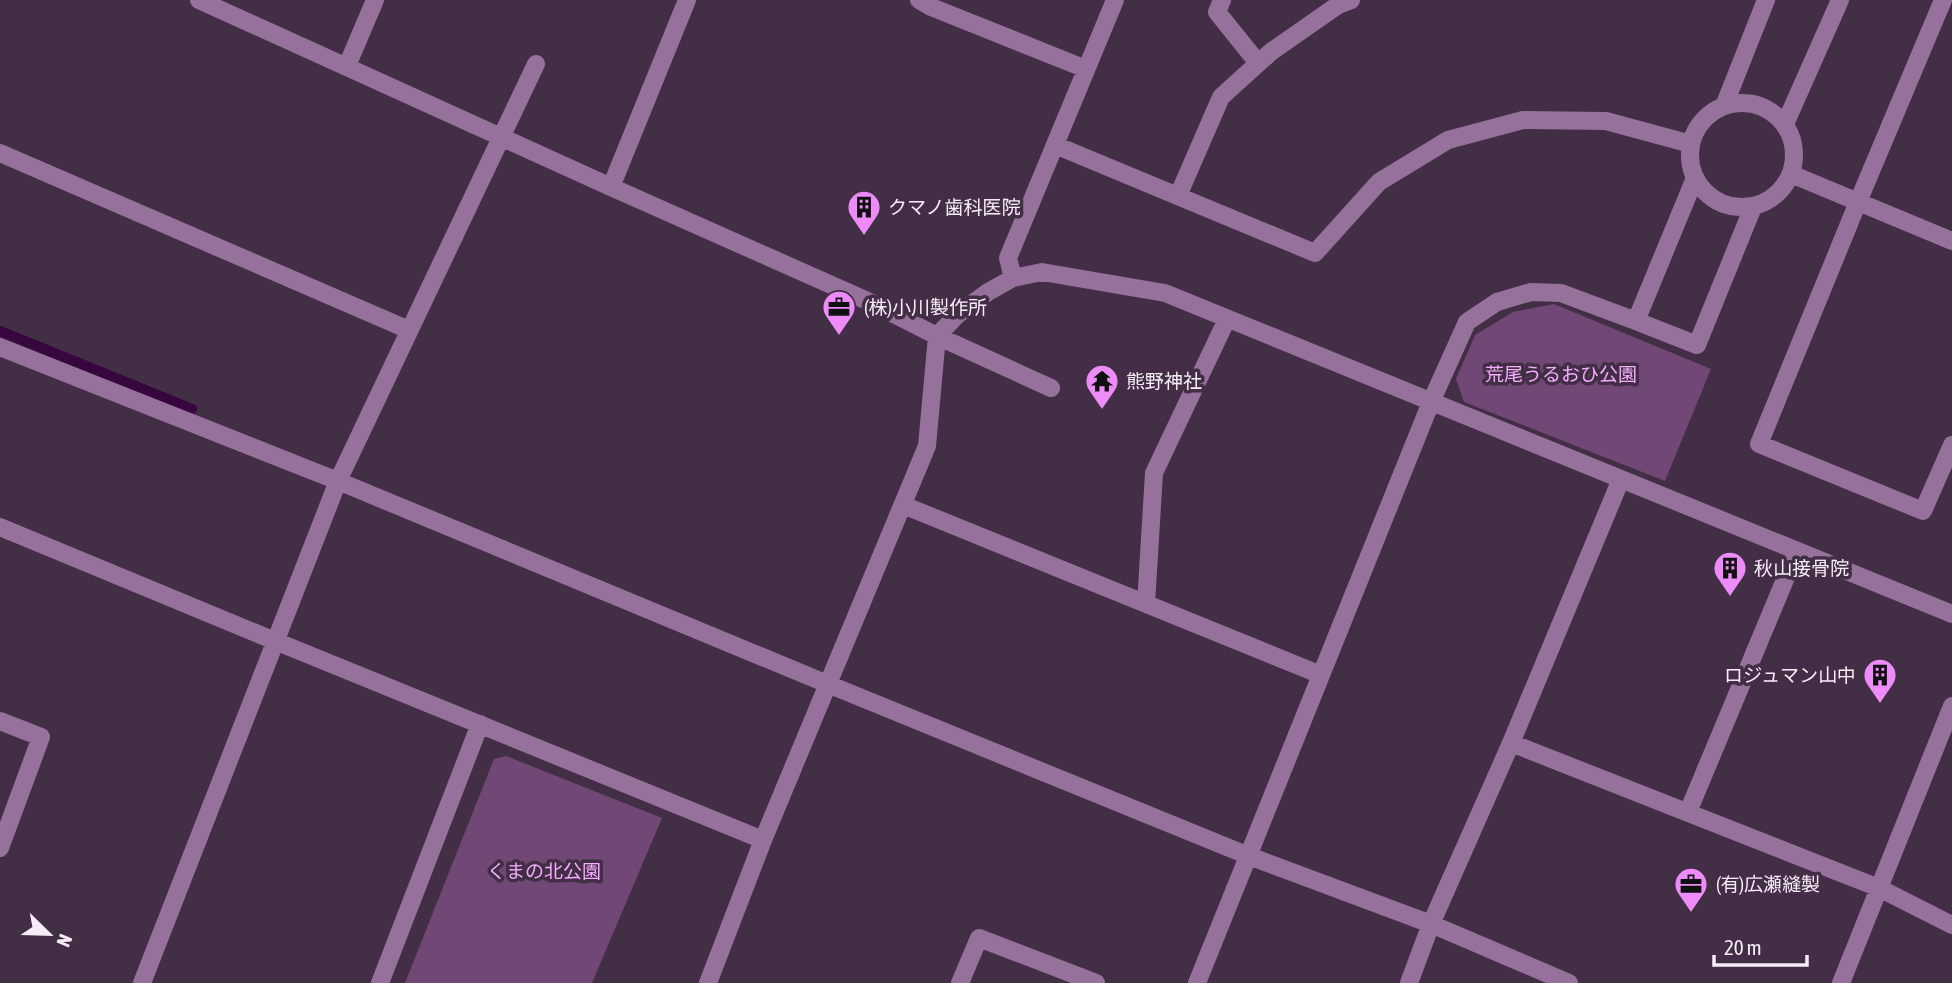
<svg xmlns="http://www.w3.org/2000/svg" width="1952" height="983" viewBox="0 0 1952 983" font-family="'Asap Condensed','Noto Sans JP',sans-serif">
	<style>
		.green { fill: #704775 }
		.lines { fill: none; stroke-linecap: round; stroke-linejoin: round }
		.stream { stroke: #38063f; stroke-width: 10 }
		.minor { stroke: #96719b; stroke-width: 18 }
		.labels { text-anchor: middle; dominant-baseline: central; stroke-width: 7; stroke-linejoin: round; paint-order: stroke }
		.poi-label { font-size: 19px; fill: #f9ecfa; stroke: #422e45; text-anchor: start }
		.park-label { font-size: 19px; fill: #f6acff; stroke: #422e45 }
	</style>
	<rect width="100%" height="100%" fill="#422e45"/>
	<!-- green -->
	<path class="green" d="M 1554,304 L 1711,369 L 1665,481 L 1464,402 L 1456,379 L 1475,335 L 1513,312 Z
		M 506,756 L 662,818 L 592,983 L 405,983 L 494,759 Z"/>
	<g class="lines">
		<!-- stream -->
		<path class="stream" d="M 0,331 L 192,409"/>
		<!-- minor -->
		<path class="minor" d="M 199,0 L 611,187 L 872,303 L 937,336 L 1051,388
			M 919,0 L 931,7 L 1086,69
			M 1222,0 L 1217,12 L 1258,63
			M 1943,0 L 1858,202 L 1759,444 L 1923,511 L 1952,445
			M 347,66 L 375,0
			M1690 155a52 52 0 1 1 104 0a52 52 0 1 1-104 0Z
			M 1724,106 L 1766,0
			M 1785,124 L 1840,0
			M 1055,145 L 1315,253 L 1379,182 L 1448,140 L 1523,120 L 1606,121 L 1691,144
			M 0,153 L 409,330
			M 1791,174 L 1952,241
			M 1695,178 L 1636,321 L 1697,345 L 1753,207
			M 611,187 L 687,0
			M 1178,196 L 1221,97 L 1272,51 L 1338,5 L 1351,0
			M 1013,278 L 1008,258 L 1115,0
			M 0,347 L 338,481 L 830,685 L 1249,856 L 1431,924 L 1569,983
			M 903,505 L 1321,675
			M 0,527 L 275,641 L 763,840
			M 1146,604 L 1154,473 L 1227,319
			M 0,721 L 41,737 L 0,848
			M 1511,743 L 1621,479
			M 1688,812 L 1797,551
			M 142,983 L 338,481 L 536,64
			M 380,983 L 480,724
			M 708,983 L 763,840 L 927,446 L 937,336 L 957,315 L 988,292 L 1013,278 L 1042,272 L 1165,293 L 1952,614
			M 960,983 L 979,938 L 1096,983
			M 1197,983 L 1431,402 L 1467,322 L 1497,302 L 1531,292 L 1561,293 L 1636,321
			M 1409,983 L 1431,924 L 1511,743 L 1879,888 L 1952,925
			M 1841,983 L 1952,706"/>
	</g>
	<!-- icons -->
	<defs>
		<symbol id="building-pin" viewBox="-11 -11 22 30"><path d="M0 17L-7.5 6A9.5 9.5 0 1 1 7.5 6Z" fill="#ed8cf9" stroke="#422e45"/><path d="M-4-6H4V6H1V3H-1V6H-4ZM-2.5-4.3h1.7v1.8h-1.7ZM.8-4.3h1.7v1.8H.8ZM-2.5-1h1.7V.8h-1.7ZM.8-1h1.7V.8H.8Z" fill="#111"/></symbol>
		<symbol id="office-pin" viewBox="-11 -11 22 30"><path d="M0 17L-7.5 6A9.5 9.5 0 1 1 7.5 6Z" fill="#ed8cf9" stroke="#422e45"/><path d="M-6-3h4V-5.5h4V-3h4V5H-6ZM-1-4.5V-3h2v-1.5ZM-6 0V1H6V0Z" fill="#111"/></symbol>
		<symbol id="temple-pin" viewBox="-11 -11 22 30"><path d="M0 17L-7.5 6A9.5 9.5 0 1 1 7.5 6Z" fill="#ed8cf9" stroke="#422e45"/><path d="M0-6L5-2H3V0L6.5 2.5H4V6H1.5V3h-3V6H-4V2.5H-6.5L-3 0V-2H-5Z" fill="#111"/></symbol>
	</defs>
	<g fill-rule="evenodd">
		<use href="#building-pin" x="845" y="188" width="38" height="52"/>
		<use href="#office-pin" x="820" y="288" width="38" height="52"/>
		<use href="#temple-pin" x="1083" y="362" width="38" height="52"/>
		<use href="#building-pin" x="1711" y="549" width="38" height="52"/>
		<use href="#building-pin" x="1861" y="656" width="38" height="52"/>
		<use href="#office-pin" x="1672" y="865" width="38" height="52"/>
	</g>
	<g class="labels">
		<!-- poi labels -->
		<g class="poi-label">
			<text x="888" y="207">クマノ歯科医院</text>
			<text x="864" y="307">(株)小川製作所</text>
			<text x="1126" y="381">熊野神社</text>
			<text x="1754" y="568">秋山接骨院</text>
			<text x="1856" y="675" text-anchor="end">ロジュマン山中</text>
			<text x="1716" y="884">(有)広瀬縫製</text>
		</g>
		<!-- park labels -->
		<g class="park-label">
			<text x="1561" y="374">荒尾うるおひ公園</text>
			<text x="544" y="871">くまの北公園</text>
		</g>
	</g>
	<!-- north arrow -->
	<g transform="translate(49 934) rotate(113)" stroke="#422e45" stroke-width="5" paint-order="stroke">
	<path d="M0-5L12 26L0 18L-12 26Z" fill="#f9ecfa"/>
	<text y="-10" font-size="19" font-weight="bold" text-anchor="middle" fill="#f9ecfa">N</text>
	</g>
	<!-- scale -->
	<path d="M1714 955v10h93v-10" fill="none" stroke="#f9ecfa" stroke-width="3.5"/>
	<text x="1724" y="955" font-size="21" fill="#f9ecfa" stroke="#422e45" stroke-width="5" paint-order="stroke">20 m</text>
</svg>
